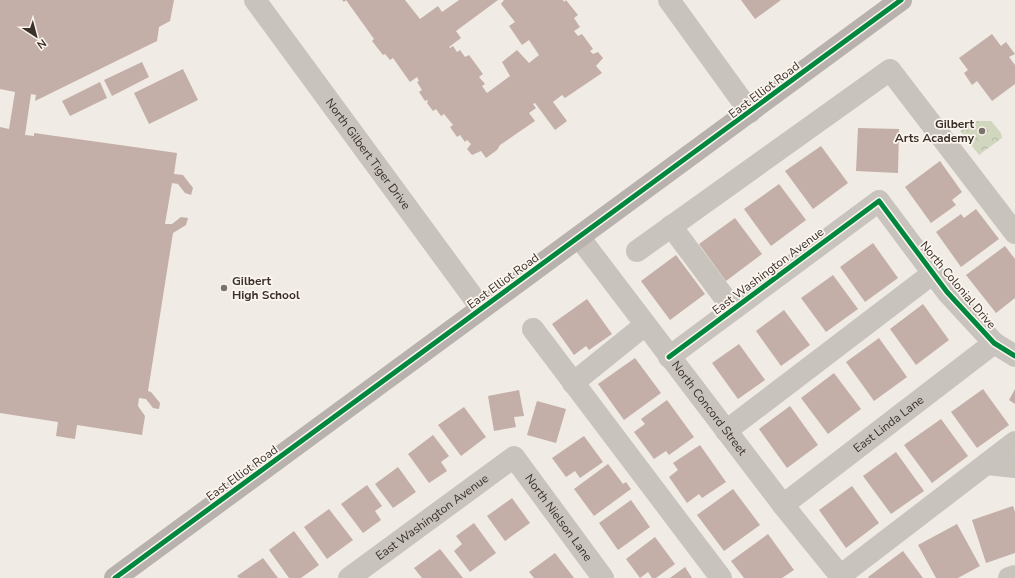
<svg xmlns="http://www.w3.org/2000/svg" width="1015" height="578" viewBox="0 0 1015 578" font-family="'Nunito Sans',sans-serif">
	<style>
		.forest { fill: url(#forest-crowns) }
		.building { fill: #c3afa7 }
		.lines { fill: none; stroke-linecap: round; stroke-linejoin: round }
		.minor { stroke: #c9c3be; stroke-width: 22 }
		.major { stroke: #b8b1ad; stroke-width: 22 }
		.cycleway-casing { stroke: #fbf5ee; stroke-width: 8 }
		.cycleway { stroke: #00873e; stroke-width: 5 }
		.poi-dot { fill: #7a716c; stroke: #fbf5ee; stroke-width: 1.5 }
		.labels { text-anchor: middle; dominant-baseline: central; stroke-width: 3.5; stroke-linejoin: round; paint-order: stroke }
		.street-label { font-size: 12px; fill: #3b302b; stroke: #fbf5ee }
		.poi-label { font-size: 12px; font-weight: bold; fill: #3b302b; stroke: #fbf5ee; text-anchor: end }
	</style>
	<defs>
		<pattern id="forest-crowns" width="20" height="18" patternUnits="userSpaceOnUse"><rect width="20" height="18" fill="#d1d6bf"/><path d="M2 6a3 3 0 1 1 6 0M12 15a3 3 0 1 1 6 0" fill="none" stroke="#b4b8a4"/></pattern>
	</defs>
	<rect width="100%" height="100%" fill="#f0ebe5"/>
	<!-- forest -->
	<path class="forest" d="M 974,121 L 991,121 L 1001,133 L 1002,138 L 979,155 L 960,131 Z"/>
	<!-- building -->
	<path class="building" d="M 0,0 L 174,0 L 170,21 L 159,27 L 157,41 L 35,101 L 36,95 L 31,94 L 25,135 L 34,136 L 34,133 L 177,153 L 174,174 L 183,175 L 193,188 L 191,195 L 185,193 L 178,184 L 172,183 L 165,224 L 172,224 L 181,217 L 188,218 L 186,225 L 173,233 L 148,391 L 151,392 L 160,403 L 159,409 L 153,408 L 146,399 L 139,398 L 138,406 L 145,416 L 142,435 L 77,425 L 75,439 L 56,436 L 58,422 L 0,413 L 0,127 L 9,129 L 15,92 L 0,89 Z
		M 342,0 L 405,0 L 420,19 L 438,6 L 442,12 L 459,0 L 498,0 L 456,31 L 461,38 L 449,47 L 450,48 L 453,46 L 457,52 L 460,50 L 465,57 L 469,55 L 483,74 L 479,77 L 485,84 L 482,86 L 487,93 L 510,76 L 502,62 L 517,50 L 529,63 L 539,55 L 529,40 L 522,45 L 509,26 L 515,22 L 501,4 L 504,0 L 563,0 L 564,2 L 566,0 L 578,15 L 574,18 L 580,27 L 574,31 L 578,36 L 582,34 L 593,49 L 590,51 L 593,54 L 598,52 L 603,58 L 596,66 L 602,73 L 565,98 L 562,95 L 553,102 L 567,121 L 555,130 L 535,103 L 533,104 L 536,108 L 529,113 L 535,121 L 500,145 L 497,150 L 486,158 L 481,151 L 472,155 L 467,149 L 471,144 L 467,140 L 465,142 L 460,135 L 457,137 L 450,127 L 453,125 L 444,114 L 441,116 L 436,109 L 433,111 L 427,103 L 428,101 L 427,100 L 425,101 L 419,92 L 422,90 L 417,82 L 419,81 L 417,77 L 410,82 L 393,58 L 390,60 L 385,54 L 383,55 L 372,41 L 374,39 L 346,0 L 344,2 Z
		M 741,0 L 781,0 L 755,19 Z
		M 992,34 L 1001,46 L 1006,42 L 1015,54 L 1009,57 L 1015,65 L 1015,84 L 992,101 L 977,81 L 972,85 L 964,73 L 968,70 L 959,58 Z
		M 142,62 L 149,77 L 112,96 L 104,80 Z
		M 183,69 L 198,100 L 149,124 L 134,93 Z
		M 100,82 L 107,98 L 70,116 L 62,101 Z
		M 858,128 L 899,129 L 898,173 L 856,171 Z
		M 821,146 L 848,183 L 813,209 L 785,171 Z
		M 940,161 L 962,192 L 952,200 L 956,205 L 931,223 L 905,187 Z
		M 779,184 L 806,220 L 771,246 L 744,209 Z
		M 976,209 L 999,239 L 961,267 L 936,232 L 961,214 L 964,218 Z
		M 735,218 L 762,254 L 726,281 L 699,244 Z
		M 873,243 L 898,278 L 865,302 L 840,267 Z
		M 1005,246 L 1015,259 L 1015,298 L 996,313 L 966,275 Z
		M 676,255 L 705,294 L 670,320 L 641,281 Z
		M 833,275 L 858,309 L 826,332 L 801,298 Z
		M 587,299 L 612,334 L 589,350 L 586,346 L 574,355 L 552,324 Z
		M 923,304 L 949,340 L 916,365 L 890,329 Z
		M 784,310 L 810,345 L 781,366 L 756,331 Z
		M 879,338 L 907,377 L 874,401 L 846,362 Z
		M 739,344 L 765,380 L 738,399 L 712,363 Z
		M 635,358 L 661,393 L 624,420 L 598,384 Z
		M 834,373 L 861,409 L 828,434 L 801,398 Z
		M 983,389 L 1009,425 L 977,448 L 951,412 Z
		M 1015,389 L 1015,404 L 1009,400 Z
		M 519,390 L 524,416 L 514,417 L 516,427 L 494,431 L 488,396 Z
		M 667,400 L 694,437 L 669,455 L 666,451 L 654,459 L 634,432 L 645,424 L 641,419 Z
		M 537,401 L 566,409 L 556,443 L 527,435 Z
		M 790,406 L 818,445 L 787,468 L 759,429 Z
		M 464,407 L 486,437 L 461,456 L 438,425 Z
		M 941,419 L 968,456 L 932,483 L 904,445 Z
		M 433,435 L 449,456 L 441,462 L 447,471 L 429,483 L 408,454 Z
		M 584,436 L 603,462 L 580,478 L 575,471 L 566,477 L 552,458 Z
		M 700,445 L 726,482 L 702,498 L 699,494 L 687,503 L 669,477 L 678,470 L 673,463 Z
		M 896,452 L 924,491 L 891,514 L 863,476 Z
		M 608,464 L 623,484 L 626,482 L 631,489 L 594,516 L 574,489 Z
		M 398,467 L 416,492 L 393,508 L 375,484 Z
		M 367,485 L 382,506 L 375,511 L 381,520 L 363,533 L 341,504 Z
		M 852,486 L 879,523 L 846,548 L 819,510 Z
		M 733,489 L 760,525 L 724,551 L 697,515 Z
		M 512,498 L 530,523 L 505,541 L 487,516 Z
		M 631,500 L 650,527 L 618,550 L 599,523 Z
		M 1013,506 L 1015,512 L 1015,553 L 986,563 L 972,520 Z
		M 329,509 L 353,540 L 327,559 L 304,527 Z
		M 474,523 L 496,553 L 470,572 L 454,551 L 462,544 L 456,536 Z
		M 957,524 L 980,566 L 958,578 L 936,578 L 918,545 Z
		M 294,531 L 319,565 L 301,578 L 289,578 L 269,550 Z
		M 768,534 L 794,570 L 782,578 L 744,578 L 731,561 Z
		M 655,537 L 675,564 L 656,578 L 652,578 L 648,572 L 640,578 L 626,559 Z
		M 440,549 L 463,578 L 422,578 L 414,568 Z
		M 903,551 L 923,578 L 869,578 L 868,577 Z
		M 555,553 L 574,578 L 534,578 L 529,572 Z
		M 263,558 L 278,578 L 239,578 L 237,576 Z
		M 685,567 L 692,578 L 670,578 Z"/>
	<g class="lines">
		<!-- minor -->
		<g class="minor">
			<path id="s1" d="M 255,0 L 481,308"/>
			<path d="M 669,0 L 750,112"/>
			<path d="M 671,226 L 733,309"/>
			<path id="s2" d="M 579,237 L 783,505 L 842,578"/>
			<path d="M 637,251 L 890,70 L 1015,233"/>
			<path d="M 533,329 L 721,578"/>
			<path d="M 669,357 L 879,201 L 947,292 L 994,343 L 1015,356"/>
			<path d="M 573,383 L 645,325"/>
			<path d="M 726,431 L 932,274"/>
			<path d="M 987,464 L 1015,467"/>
			<path id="s3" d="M 783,505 L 994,343"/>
			<path d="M 840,576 L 1015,442"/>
			<path id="s4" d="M 349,578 L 514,457 L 603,578"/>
			<path d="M 1009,578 L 1015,576"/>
		</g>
		<!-- major -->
		<path class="major" d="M 115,578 L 901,0"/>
		<defs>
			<path id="cycleway" d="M 669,357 L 879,201 L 947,292 L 994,343 L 1015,356
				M 115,578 L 901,0"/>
		</defs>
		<!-- cycleway casing -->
		<use href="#cycleway" class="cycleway-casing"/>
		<!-- cycleway -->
		<use href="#cycleway" class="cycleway"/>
	</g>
	<!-- markers -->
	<g class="poi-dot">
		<circle cx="982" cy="131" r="4"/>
		<circle cx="224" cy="288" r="4"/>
	</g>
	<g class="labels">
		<!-- street labels -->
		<g class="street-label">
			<text transform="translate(764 90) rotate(-37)">East Elliot Road</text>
			<text stroke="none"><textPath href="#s1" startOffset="191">North Gilbert Tiger Drive</textPath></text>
			<text transform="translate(768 271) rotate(-37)">East Washington Avenue</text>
			<text transform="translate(503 281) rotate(-36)">East Elliot Road</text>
			<text transform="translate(958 285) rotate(50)">North Colonial Drive</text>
			<text stroke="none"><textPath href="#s2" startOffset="215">North Concord Street</textPath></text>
			<text stroke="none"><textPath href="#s3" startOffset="133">East Linda Lane</textPath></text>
			<text transform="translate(242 473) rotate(-36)">East Elliot Road</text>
			<text stroke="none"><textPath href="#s4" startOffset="103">East Washington Avenue</textPath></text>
			<text stroke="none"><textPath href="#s4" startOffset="280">North Nielson Lane</textPath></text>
		</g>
		<!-- poi labels -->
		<g class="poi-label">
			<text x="974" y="124">Gilbert<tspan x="974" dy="14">Arts Academy</tspan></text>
			<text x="232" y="281" text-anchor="start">Gilbert<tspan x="232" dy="14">High School</tspan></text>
		</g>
	</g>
	<!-- north arrow -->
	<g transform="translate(36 36) rotate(144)" stroke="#fbf5ee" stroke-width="3" paint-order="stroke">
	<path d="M0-3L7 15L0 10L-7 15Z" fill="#3b302b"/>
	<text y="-6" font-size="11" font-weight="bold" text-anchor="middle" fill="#3b302b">N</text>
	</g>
</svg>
